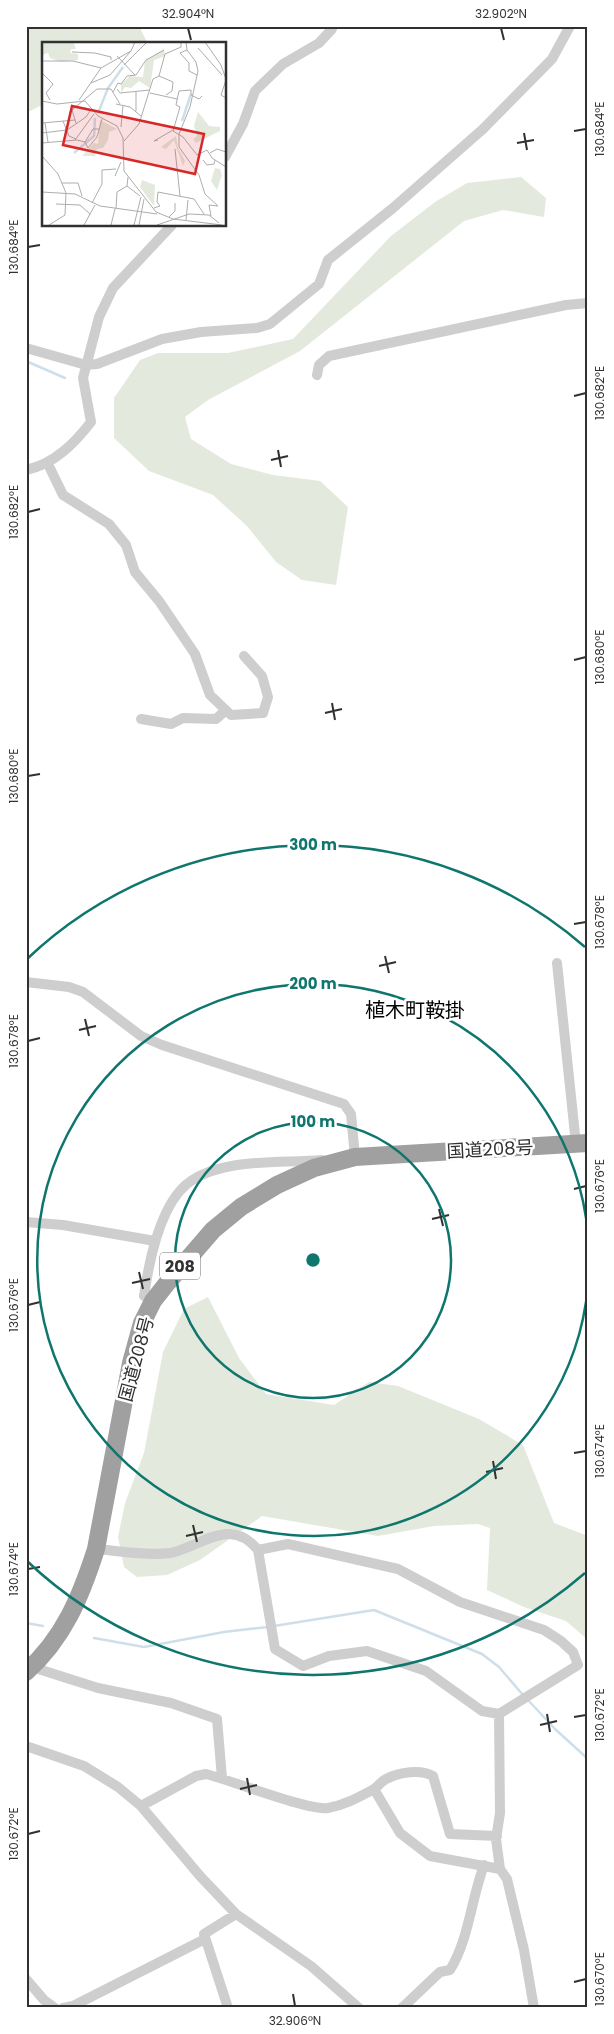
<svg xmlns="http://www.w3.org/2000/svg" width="614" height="2034" viewBox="0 0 614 2034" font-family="Poppins,'Noto Sans JP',sans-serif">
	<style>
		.green { fill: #e4e9dd }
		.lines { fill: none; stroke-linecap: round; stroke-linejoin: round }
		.stream { stroke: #cfdfea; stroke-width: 2.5 }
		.minor { stroke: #cecece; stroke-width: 10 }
		.trunk { stroke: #a0a0a0; stroke-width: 18 }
		.ticks { fill: none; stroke: #313131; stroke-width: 2 }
		.ring { fill: none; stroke: #0f766e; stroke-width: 2.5 }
		.labels { text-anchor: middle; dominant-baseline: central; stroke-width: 5; stroke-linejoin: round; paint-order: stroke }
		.shield { fill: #fff; stroke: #6f6f6f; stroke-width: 1 }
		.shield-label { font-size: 16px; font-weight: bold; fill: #313131 }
		.street-label { font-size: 18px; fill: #313131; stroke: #fff }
		.quarter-label { font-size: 20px; fill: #000; stroke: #fff }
		.inset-river { fill: none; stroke: #cfdfea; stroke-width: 2.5 }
		.inset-road { fill: none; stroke: #adadad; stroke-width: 1 }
		.view { fill: #d62828; fill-opacity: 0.15; stroke: #d62828; stroke-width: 2.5 }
		.inset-edge { fill: none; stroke: #313131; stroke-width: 2.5 }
		.centre { fill: #0f766e; stroke: #fff; stroke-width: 2.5 }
		.ring-label { font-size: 15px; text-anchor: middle; font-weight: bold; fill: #0f766e; stroke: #fff; stroke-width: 5; stroke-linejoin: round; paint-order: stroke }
		.neatline { fill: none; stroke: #313131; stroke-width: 2 }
		.ticks-label { font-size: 12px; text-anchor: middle; fill: #313131 }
	</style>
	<rect width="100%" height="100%" fill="#fff"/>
	<!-- green -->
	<path class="green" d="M 26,26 L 139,26 L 148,44 L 44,44 L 44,104 L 26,113 Z
		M 521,177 L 546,198 L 544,217 L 503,210 L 464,221 L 300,351 L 208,400 L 185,417 L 191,439 L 231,464 L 273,475 L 320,481 L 348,507 L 336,585 L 302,580 L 276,562 L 247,526 L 213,495 L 149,471 L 114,438 L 114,398 L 140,360 L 158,353 L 228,353 L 293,339 L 391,236 L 435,202 L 467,183 Z
		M 208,1297 L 239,1358 L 266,1394 L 334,1405 L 369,1382 L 398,1386 L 479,1419 L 523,1445 L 554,1523 L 588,1536 L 588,1640 L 566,1621 L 524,1607 L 487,1590 L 490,1528 L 478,1524 L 434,1526 L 378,1536 L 262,1516 L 200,1560 L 167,1575 L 137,1577 L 124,1567 L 118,1537 L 125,1503 L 144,1453 L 163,1352 L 184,1309 Z"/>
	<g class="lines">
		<!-- stream -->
		<path class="stream" d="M 26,361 L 65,378
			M 26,1623 L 43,1626
			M 274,1626 L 374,1610 L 482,1654 L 499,1667 L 523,1695
			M 94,1638 L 144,1647 L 224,1632 L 268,1627
			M 527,1699 L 555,1729 L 588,1759"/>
		<!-- minor -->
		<path class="minor" d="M 225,157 L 243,124 L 255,91 L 283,64 L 319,43 L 332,29 L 332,26
			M 26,348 L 86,365 L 97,364 L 162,339 L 201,332 L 257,328 L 270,324 L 319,284 L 328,260 L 393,208 L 483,129 L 552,59 L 570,26
			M 317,375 L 319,365 L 329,356 L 566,305 L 588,303
			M 47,462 L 63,495 L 109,524 L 126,545 L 135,572 L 159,601 L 195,654 L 210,695 L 231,715 L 263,713 L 268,697 L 262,676 L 244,656
			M 26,470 C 54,464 74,444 91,422 L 83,378 L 99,317 L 113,288 L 172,225
			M 141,719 L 171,724 L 183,718 L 216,719 L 226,710
			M 557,963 L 576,1144
			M 26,982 L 69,987 L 83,992 L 141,1036 L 162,1045 L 344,1104 L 351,1114 L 355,1157 L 351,1157
			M 26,1222 L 63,1225 L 155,1241
			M 153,1301 L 144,1296 C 149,1261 161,1198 194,1179 C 209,1170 228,1166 245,1164 C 271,1161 297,1162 322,1160
			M 96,1549 C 120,1551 146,1556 170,1553 C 201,1547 230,1515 258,1550 L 275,1649 L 303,1666 L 329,1656 L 367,1651 L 426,1671 L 482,1711 L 499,1714 L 578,1665 L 573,1652 L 561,1641 L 544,1630 L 460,1602 L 398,1569 L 288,1544 L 258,1550
			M 32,1667 L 98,1688 L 171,1703 L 217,1719 L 222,1778
			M 499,1714 L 500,1813 L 496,1839 L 500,1869 L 507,1879 L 524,1950 L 534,2008
			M 26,1746 L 84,1766 L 118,1787 L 141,1806 L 200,1876 L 236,1914 L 311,1966 L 359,2008
			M 374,1789 C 378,1786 382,1781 386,1779 C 399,1772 421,1769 433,1776 L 450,1834 L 497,1836
			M 141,1806 L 196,1776 L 206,1774 C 230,1780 309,1811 328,1808 C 345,1805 359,1797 374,1789 L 400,1833 L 430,1856 L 500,1869
			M 26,1979 L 44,2000 L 55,2008
			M 63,2008 L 73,2006 L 205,1939
			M 228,2008 L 204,1934 L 236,1914
			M 402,2008 L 440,1972 L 450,1970 C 469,1939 471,1900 484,1865"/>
		<!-- trunk -->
		<path class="trunk" d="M 26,1672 C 64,1638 81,1596 96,1549 L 131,1363 L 142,1323 L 153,1301 L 168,1282 L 213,1230 L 241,1207 L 277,1185 L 314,1168 L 355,1157 L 588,1143"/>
	</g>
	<!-- ticks -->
	<path class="ticks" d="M 188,28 L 191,40M 501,28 L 504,40M 574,131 L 586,129M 524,133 L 527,150M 517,143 L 534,140M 28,247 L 40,245M 574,396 L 586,393M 278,450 L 281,467M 271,460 L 288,456M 28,512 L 40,509M 574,660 L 586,657M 332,703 L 335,720M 325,713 L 342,709M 28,776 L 40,774M 574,924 L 586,922M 385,956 L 389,973M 379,966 L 396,962M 85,1019 L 89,1036M 79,1030 L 96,1026M 28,1041 L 40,1038M 574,1189 L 586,1186M 439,1209 L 443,1226M 432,1219 L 449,1215M 139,1272 L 143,1289M 132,1283 L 150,1279M 28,1305 L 40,1302M 574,1453 L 586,1451M 493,1461 L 496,1479M 486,1472 L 503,1468M 193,1525 L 197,1542M 186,1536 L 203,1532M 28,1569 L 40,1567M 547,1714 L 550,1732M 574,1717 L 586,1715M 540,1725 L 557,1721M 247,1778 L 250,1795M 240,1789 L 257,1785M 28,1834 L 40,1831M 574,1982 L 586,1979M 293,1994 L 295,2006"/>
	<!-- distance rings -->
	<g class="ring">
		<circle cx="313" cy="1260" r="138"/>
		<path d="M588 1286A276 276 0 1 1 588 1234"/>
		<path d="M585 1573A415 415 0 0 1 27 1561M27 959A415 415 0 0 1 585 947"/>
	</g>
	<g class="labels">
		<!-- shield labels -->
		<rect class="shield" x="160" y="1252.5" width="40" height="27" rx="4"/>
		<g class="shield-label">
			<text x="180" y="1266">208</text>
		</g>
		<!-- street labels -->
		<g class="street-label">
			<text transform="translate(490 1149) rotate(-3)">国道208号</text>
			<text transform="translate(136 1359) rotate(-75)">国道208号</text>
		</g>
		<!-- quarter labels -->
		<g class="quarter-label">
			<text x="415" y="1010">植木町鞍掛</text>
		</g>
	</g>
	<!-- overview -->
	<g transform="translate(42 42)">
		<rect width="184" height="184" fill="#fff"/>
		<path d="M 0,0 L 31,0 L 34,7 L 29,7 L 28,11 L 36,12 L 36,18 L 18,20 L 8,16 L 6,11 L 0,13 ZM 122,7 L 123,14 L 112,18 L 108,46 L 97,39 L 89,46 L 83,45 L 79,51 L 79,42 L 88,34 L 101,35 L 103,19 ZM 156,70 L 167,84 L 178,85 L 178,89 L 154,101 L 151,97 L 155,94 L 152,84 ZM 58,78 L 75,87 L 67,90 L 66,98 L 61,106 L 55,107 L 53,114 L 40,114 L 52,101 L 56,102 ZM 134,94 L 136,106 L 143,119 L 141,124 L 132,98 L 124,107 L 119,105 ZM 173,126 L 178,127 L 180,133 L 175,148 L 169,139 ZM 100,138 L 113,143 L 112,164 L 98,145 Z" fill="#e4e9dd"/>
		<path class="inset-river" d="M 56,71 L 66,46 L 81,25M 140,79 L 149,52M 32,111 L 52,94 L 53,76"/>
		<path class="inset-road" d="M 144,0 L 145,8 L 154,20 L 156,29 L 148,65 L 137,92 L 137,105 L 157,133 L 163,152 L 176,164 L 167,163 L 169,174M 163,0 L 179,23 L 184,37M 156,6 L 180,33M 145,8 L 138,11 L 147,21 L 147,29 L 155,33M 30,10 L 53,11 L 69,15 L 69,18M 75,14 L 93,33M 0,19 L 31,19 L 59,26M 82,23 L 105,0M 59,26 L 89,9 L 93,0M 0,31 L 11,42 L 4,51 L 8,58M 117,34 L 123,12 L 139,5 L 139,0M 184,38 L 179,53 L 184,56M 49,41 L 68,33 L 89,9M 75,47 L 78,51 L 108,48M 71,50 L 76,41 L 79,42 L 85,34 L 94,33 L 104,18 L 122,8M 108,51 L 135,57M 160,54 L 157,57 L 149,53 L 149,48 L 137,49 L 134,63 L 138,65 L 131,89 L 141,95 L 155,113 L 165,108 L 170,116 L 184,125M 37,58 L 59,26M 0,59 L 15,62 L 43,59 L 56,74 L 75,84 L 81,96 L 82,129 L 114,170 L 131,177 L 180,183M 74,62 L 88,65 L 99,74M 94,69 L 94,50M 21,79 L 27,94 L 34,97M 0,81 L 33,78M 3,81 L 6,100M 34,81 L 30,68 L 55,47 L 69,47 L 78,62M 79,85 L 81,63M 0,91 L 25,88 L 44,75 L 50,66M 33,98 L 52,72M 116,98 L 112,99 L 131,88M 82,99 L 97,82 L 111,37 L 117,34 L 131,40 L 130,49 L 124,53M 43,100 L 51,87 L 57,87M 0,101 L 35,98 L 43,100 L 46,106 L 55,95 L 60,77M 133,107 L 138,154M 168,111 L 175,107 L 184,110M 0,114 L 16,132 L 24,151 L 23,173 L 7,183M 161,118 L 165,123 L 172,122 L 173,118M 73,134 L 79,120M 20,141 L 36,141 L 40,154M 85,144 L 98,154M 0,150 L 33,152 L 58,164 L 115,172M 50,161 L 60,142 L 60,128 L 74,127M 14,162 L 38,163 L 48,172M 112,166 L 118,164 L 115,160 L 116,150 L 152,157 L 162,172M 74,167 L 75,150 L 85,144 L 86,135M 127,175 L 133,169 L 133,161M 144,178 L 146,158M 42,183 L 53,163M 69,183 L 73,167M 92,183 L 99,155M 97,183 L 102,157M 115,183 L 147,172 L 167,173 L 177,181"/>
		<path class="view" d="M 30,64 L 162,92 L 153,132 L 21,103 Z"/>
		<rect width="184" height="184" class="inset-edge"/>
	</g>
	<circle cx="313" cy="1260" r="8" class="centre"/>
	<g class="ring-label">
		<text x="313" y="850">300 m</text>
		<text x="313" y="989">200 m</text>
		<text x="313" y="1127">100 m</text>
	</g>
	<!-- border -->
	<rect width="614" height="2034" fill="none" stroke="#ffffff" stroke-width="55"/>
	<rect x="28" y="28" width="558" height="1978" class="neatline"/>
	<g class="ticks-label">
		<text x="188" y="18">32.904°N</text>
		<text x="501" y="18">32.902°N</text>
		<text transform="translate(600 129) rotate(-90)" y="4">130.684°E</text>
		<text transform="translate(14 247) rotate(-90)" y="4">130.684°E</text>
		<text transform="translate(600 393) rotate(-90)" y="4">130.682°E</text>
		<text transform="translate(14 512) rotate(-90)" y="4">130.682°E</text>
		<text transform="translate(600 657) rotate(-90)" y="4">130.680°E</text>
		<text transform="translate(14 776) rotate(-90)" y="4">130.680°E</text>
		<text transform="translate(600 922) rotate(-90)" y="4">130.678°E</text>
		<text transform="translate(14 1041) rotate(-90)" y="4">130.678°E</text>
		<text transform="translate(600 1186) rotate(-90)" y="4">130.676°E</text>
		<text transform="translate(14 1305) rotate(-90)" y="4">130.676°E</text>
		<text transform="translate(600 1451) rotate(-90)" y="4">130.674°E</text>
		<text transform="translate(14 1569) rotate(-90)" y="4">130.674°E</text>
		<text transform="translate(600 1715) rotate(-90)" y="4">130.672°E</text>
		<text transform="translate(14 1834) rotate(-90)" y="4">130.672°E</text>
		<text transform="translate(600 1979) rotate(-90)" y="4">130.670°E</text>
		<text x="295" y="2025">32.906°N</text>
	</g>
</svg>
